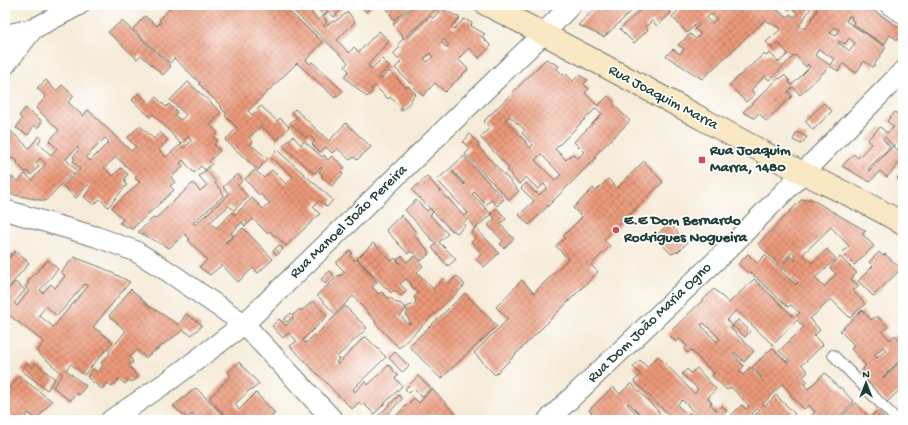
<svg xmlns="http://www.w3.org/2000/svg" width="908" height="425" viewBox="0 0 908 425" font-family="'Gochi Hand',sans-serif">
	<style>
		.building { fill: url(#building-cross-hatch); fill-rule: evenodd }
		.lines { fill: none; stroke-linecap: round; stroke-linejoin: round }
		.lane-casing { stroke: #6a7a6d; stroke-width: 12 }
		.street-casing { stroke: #6a7a6d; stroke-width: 22 }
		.secondary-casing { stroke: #6a7a6d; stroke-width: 24 }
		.lane { stroke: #fff; stroke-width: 10 }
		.street { stroke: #fff; stroke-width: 20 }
		.secondary { stroke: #fae7c3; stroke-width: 22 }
		.poi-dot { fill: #d1495b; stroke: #fff; stroke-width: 1.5 }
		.labels { text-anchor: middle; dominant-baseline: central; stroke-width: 3.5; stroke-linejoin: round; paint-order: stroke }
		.street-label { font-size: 15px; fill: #1f3d34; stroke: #fff }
		.poi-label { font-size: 15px; font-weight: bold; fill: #1f3d34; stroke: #fff; text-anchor: start }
	</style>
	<defs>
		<pattern id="building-cross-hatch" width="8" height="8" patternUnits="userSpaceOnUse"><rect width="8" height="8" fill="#eb9879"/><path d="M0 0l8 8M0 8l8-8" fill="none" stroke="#be7d64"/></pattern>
	</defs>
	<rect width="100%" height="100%" fill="#fff"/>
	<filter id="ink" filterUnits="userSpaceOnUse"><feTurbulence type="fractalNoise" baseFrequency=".025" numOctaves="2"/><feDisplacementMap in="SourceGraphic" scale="8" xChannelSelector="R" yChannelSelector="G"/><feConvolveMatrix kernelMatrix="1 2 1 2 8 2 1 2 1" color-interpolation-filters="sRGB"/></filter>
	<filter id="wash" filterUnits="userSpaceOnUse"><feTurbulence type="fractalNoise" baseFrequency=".012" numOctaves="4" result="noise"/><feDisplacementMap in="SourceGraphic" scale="16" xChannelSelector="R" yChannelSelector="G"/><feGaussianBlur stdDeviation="0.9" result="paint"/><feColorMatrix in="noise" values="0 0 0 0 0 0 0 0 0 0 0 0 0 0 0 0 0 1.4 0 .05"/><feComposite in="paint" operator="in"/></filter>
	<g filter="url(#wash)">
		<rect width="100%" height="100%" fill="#f6ebd8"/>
		<g id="blocks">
			<!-- building -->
			<path class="building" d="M 173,5 L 282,5 L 323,42 L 306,60 L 310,64 L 312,62 L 343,91 L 335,98 L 297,63 L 248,111 L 252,115 L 261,106 L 277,121 L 280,118 L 289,127 L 277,140 L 261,126 L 249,138 L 253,142 L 250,144 L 268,159 L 258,170 L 225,140 L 237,128 L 225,116 L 227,114 L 221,108 L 222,107 L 199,84 L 200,83 L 174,58 L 170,63 L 133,29 L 145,16 L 157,26 L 161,22 L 159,20 Z
				M 287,5 L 346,5 L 334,17 L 328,11 L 324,16 L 316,8 L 311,12 L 318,20 L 323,16 L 327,22 L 323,26 L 324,27 L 333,21 L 334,22 L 348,12 L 355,22 L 337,40 L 349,53 L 354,47 L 359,52 L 379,31 L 389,41 L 368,65 L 371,69 L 382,59 L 390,67 L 378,77 L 381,79 L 389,71 L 406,87 L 408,86 L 416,94 L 411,99 L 412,100 L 402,111 L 400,110 L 402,108 L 390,97 L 388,99 L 375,86 L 371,90 L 372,92 L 367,97 L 344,77 L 349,71 L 345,67 L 348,62 Z
				M 360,5 L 374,5 L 366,12 Z
				M 385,5 L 412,5 L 394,20 Z
				M 415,5 L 434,5 L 460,18 L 451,27 L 454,29 L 464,19 L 472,23 L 471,26 L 485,34 L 482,37 L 491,46 L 479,58 L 469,48 L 458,59 L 468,69 L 445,92 L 435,83 L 423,96 L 395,68 L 401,62 L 393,54 L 400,47 L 397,45 L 404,38 L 393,24 ZM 436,9 L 439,12 L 433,18 L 430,16 L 408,38 L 406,36 ZM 444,39 L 449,45 L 446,47 L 441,42 ZM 430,53 L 433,57 L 427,62 L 424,59 Z
				M 599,5 L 638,5 L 604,37 L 578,25 Z
				M 644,5 L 656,5 L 658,7 L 663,5 L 671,13 L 657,26 L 652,21 L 645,27 L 648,30 L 634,43 L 620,29 L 644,6 Z
				M 669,5 L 679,5 L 674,10 Z
				M 679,5 L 711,5 L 716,10 L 721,5 L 725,5 L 728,8 L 732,5 L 780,5 L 777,10 L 788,18 L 790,14 L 795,17 L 798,13 L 791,8 L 790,10 L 781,5 L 807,5 L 811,8 L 799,26 L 805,29 L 817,11 L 816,10 L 818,5 L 865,5 L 903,30 L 903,34 L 899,41 L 890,35 L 884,45 L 853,24 L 854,21 L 851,19 L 852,17 L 849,16 L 846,21 L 886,47 L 873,67 L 864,61 L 856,73 L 843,64 L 838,71 L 830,66 L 800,95 L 793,87 L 788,92 L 792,96 L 766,121 L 759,113 L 754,118 L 743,112 L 779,78 L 780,79 L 784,75 L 790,81 L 789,83 L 792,85 L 810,67 L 808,64 L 806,67 L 795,55 L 769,80 L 765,76 L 751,90 L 755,94 L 746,102 L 729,85 L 764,54 L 766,56 L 770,53 L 779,62 L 788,54 L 779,43 L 772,48 L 766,42 L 781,29 L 765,20 L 702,79 L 666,56 L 673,49 L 680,54 L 684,49 L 678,45 L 690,34 L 696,39 L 701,34 L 694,29 L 699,25 L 697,23 L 687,33 L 672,17 L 681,7 ZM 711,14 L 717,19 L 712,23 L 706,18 ZM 834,27 L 839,30 L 836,36 L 830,33 ZM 849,38 L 855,43 L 850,51 L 838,43 L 839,41 L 845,44 ZM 819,49 L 834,59 L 830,65 L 815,55 Z
				M 122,21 L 171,66 L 163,75 L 141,55 L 137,59 L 108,32 Z
				M 546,59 L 559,66 L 557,69 L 563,75 L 565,73 L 573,81 L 579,75 L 588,80 L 584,84 L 589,89 L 585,93 L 598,106 L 608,96 L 614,102 L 613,104 L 630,121 L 594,156 L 596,158 L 529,225 L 519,215 L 534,201 L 521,188 L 526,183 L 535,193 L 536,192 L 539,195 L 547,188 L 544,184 L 538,189 L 526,177 L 519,184 L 510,174 L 511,173 L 507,170 L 509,168 L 480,137 L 490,128 L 484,121 ZM 596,108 L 602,114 L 574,142 L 584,152 L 578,158 L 572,154 L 566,160 L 555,149 ZM 509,116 L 525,130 L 522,133 L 533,145 L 530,148 L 525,143 L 526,142 L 505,120 ZM 541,154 L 561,175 L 555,180 L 535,160 Z
				M 46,80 L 56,91 L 62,85 L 74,96 L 68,102 L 83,116 L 88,110 L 131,151 L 136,147 L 127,138 L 140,126 L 154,139 L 160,132 L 168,140 L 159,150 L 166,157 L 180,145 L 183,148 L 192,141 L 188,137 L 181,144 L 153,114 L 150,117 L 132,100 L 139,93 L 150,104 L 156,97 L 166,107 L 169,104 L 177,112 L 174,115 L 181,120 L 186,115 L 170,100 L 188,82 L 221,112 L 210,125 L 218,133 L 214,137 L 218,141 L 214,144 L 220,151 L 209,161 L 212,164 L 205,170 L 201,166 L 194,173 L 183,160 L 180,163 L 183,167 L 171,177 L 175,182 L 170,186 L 174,190 L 132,229 L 119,223 L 123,220 L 112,208 L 140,182 L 135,178 L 137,176 L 116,157 L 104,168 L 113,176 L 121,168 L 128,174 L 124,179 L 126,180 L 124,182 L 127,185 L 108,207 L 100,199 L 94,205 L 84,197 L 91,188 L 88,185 L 76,198 L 63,186 L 80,169 L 73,161 L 75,159 L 73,157 L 79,149 L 77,147 L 66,159 L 76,170 L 45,201 L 5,193 L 5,177 L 9,181 L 12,177 L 18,182 L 25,174 L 32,180 L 46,164 L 40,158 L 36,163 L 39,166 L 31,175 L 27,171 L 26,173 L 17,163 L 18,162 L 13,158 L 12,159 L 5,153 L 5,126 L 29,148 L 39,136 L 41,139 L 38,143 L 51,155 L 57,148 L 49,141 L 59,130 L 36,108 L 46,97 L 37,88 ZM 105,138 L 109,142 L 90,161 L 86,157 Z
				M 824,103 L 832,111 L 813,130 L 805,121 Z
				M 25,108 L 42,121 L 38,128 L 34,125 L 28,135 L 16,128 L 22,119 L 19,116 Z
				M 295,109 L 329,141 L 346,123 L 371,147 L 357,160 L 354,157 L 350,160 L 337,148 L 332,153 L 326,147 L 320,152 L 312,144 L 315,141 L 309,135 L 306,138 L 290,123 L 297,117 L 292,112 Z
				M 903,111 L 903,135 L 893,146 L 885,137 L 883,139 L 890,147 L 868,169 L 869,171 L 893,146 L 898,150 L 903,144 L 903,159 L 887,177 L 880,171 L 870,182 L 842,166 L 854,154 L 858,158 L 871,144 L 867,140 L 880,127 L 887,133 L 894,127 L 887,121 L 895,112 L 898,115 Z
				M 797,132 L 807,137 L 801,144 L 793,140 Z
				M 470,134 L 479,144 L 477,145 L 519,191 L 509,200 L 465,154 L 470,149 L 463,142 Z
				M 293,136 L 301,145 L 304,141 L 322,157 L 324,155 L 328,160 L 332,156 L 345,168 L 341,172 L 343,174 L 332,186 L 321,176 L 323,175 L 319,172 L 322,168 L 321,167 L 314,174 L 283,146 Z
				M 277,150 L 333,200 L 327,207 L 319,200 L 313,207 L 320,214 L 286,246 L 275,235 L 274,236 L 270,231 L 267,233 L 253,219 L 245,226 L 242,222 L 231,233 L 233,236 L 225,242 L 226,243 L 243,228 L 273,259 L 258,273 L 253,268 L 238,282 L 222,265 L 210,275 L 199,267 L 207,260 L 188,240 L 190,239 L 185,234 L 169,248 L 138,232 L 153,218 L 155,219 L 193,183 L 200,191 L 207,185 L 199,176 L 206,170 L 216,182 L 215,183 L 224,195 L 193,223 L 195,225 L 229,194 L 223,187 L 237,174 L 243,180 L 238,185 L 248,197 L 234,210 L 229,206 L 210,222 L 216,228 L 233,212 L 235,215 L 252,198 L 263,209 L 270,203 L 260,194 L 259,195 L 245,179 L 255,170 L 264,178 L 272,170 L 286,184 L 293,177 L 270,157 Z
				M 464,156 L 504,199 L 497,206 L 491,200 L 486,205 L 474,192 L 472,194 L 491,214 L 497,208 L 506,219 L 500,224 L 514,239 L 504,248 L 500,244 L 503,241 L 488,225 L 495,219 L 491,214 L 476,228 L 499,253 L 484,267 L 476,259 L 482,254 L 471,242 L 476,238 L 471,232 L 475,228 L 468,219 L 463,223 L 465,226 L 457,233 L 453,230 L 452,231 L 412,190 L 427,176 L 447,199 L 448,198 L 464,216 L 468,213 L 437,180 ZM 453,171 L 465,184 L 464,185 L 452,172 Z
				M 644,161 L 663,182 L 604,240 L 610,246 L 591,265 L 598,272 L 495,375 L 474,353 L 508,319 L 496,307 L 522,280 L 534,293 L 568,259 L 556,246 L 565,238 L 563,236 L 582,217 L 573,208 L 593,188 L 596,191 L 608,179 L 617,188 Z
				M 903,172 L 903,182 L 897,178 Z
				M 811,199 L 866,231 L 862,234 L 874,246 L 854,265 L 842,253 L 849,246 L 831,227 L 803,254 L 812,263 L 827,249 L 836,259 L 815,278 L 824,287 L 836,274 L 830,268 L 840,257 L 857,273 L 851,279 L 859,286 L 853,291 L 865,304 L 850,318 L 831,299 L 810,319 L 820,330 L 814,336 L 823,345 L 802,365 L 808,372 L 803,377 L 808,382 L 804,385 L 808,389 L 825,373 L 839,388 L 840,387 L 854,402 L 835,420 L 831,418 L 829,420 L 806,420 L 815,412 L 809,405 L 804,409 L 790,395 L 791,394 L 782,384 L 763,404 L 765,406 L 776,395 L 795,414 L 792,417 L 796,420 L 759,420 L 754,416 L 760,410 L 758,408 L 746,420 L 726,420 L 742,405 L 746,409 L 749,406 L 731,387 L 727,390 L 712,376 L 715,372 L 713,373 L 691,350 L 688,353 L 684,349 L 687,346 L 679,339 L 676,342 L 668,334 L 714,289 L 729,303 L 754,279 L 795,318 L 800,313 L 791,305 L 788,307 L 749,271 L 748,273 L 738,264 L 748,254 L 757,263 L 765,255 L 776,266 L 778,264 L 758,244 L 801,200 ZM 792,252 L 795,256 L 794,257 L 796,260 L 795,261 L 790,256 L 785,262 L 784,260 ZM 782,268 L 798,283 L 796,285 L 780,270 ZM 736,310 L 773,345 L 797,320 L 804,327 L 779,351 L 789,360 L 787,362 L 772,348 L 752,367 L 762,377 L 761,378 L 750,367 L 743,375 L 739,371 L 744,366 L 733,354 L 734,352 L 744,362 L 754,351 L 731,329 L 733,326 L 745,337 L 750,331 L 738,320 L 732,326 L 727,320 ZM 704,323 L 720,339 L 717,342 L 701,325 Z
				M 416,200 L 427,211 L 430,208 L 433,212 L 430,215 L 448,234 L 439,242 L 456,259 L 448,266 L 432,248 L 436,244 L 405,210 Z
				M 401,215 L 416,232 L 414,234 L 430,253 L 421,261 L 413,252 L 412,253 L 410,251 L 408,254 L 386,230 Z
				M 669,223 L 687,243 L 679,251 L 671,254 L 655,237 Z
				M 373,243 L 392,261 L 395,258 L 400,264 L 400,263 L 397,260 L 402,256 L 407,262 L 414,256 L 423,266 L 417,272 L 433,289 L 444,278 L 449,283 L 457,276 L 465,285 L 399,348 L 375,323 L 376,322 L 353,296 L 335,314 L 317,295 L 339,275 L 340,276 L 345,272 L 336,263 L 350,250 L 352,253 L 350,256 L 355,261 L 357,259 L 377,282 L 372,287 L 379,294 L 382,292 L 389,299 L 390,297 L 396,303 L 400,303 L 406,309 L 400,316 L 409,324 L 411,323 L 406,314 L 408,312 L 406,307 L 415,304 L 416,299 L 414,297 L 418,293 L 411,286 L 412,285 L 406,279 L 400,284 L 407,291 L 401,296 L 397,292 L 394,290 L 391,293 L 357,259 Z
				M 279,245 L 283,249 L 277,255 L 273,251 Z
				M 5,249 L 11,254 L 5,261 Z
				M 15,251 L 29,263 L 5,292 L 5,263 Z
				M 879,252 L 883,256 L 885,254 L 901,269 L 873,296 L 858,281 L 873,266 L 869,262 Z
				M 74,257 L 103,268 L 130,282 L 93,327 L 113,342 L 84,375 L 71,364 L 66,370 L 86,386 L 79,395 L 76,393 L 70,401 L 53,387 L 63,374 L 37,352 L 44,342 L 5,312 L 5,293 L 15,282 L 25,290 L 14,303 L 17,306 L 29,291 L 25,287 L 29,283 L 27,282 L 48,260 L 58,269 L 40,290 L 43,293 L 51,284 L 55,288 L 65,276 L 61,272 ZM 85,284 L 88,286 L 53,327 L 39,315 L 46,306 L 57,316 Z
				M 330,271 L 334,276 L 325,284 L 321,279 Z
				M 131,289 L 149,306 L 179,325 L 186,314 L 201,324 L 201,327 L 191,335 L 183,330 L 145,358 L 137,350 L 130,357 L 133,362 L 129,365 L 138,378 L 131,382 L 129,379 L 125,384 L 119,379 L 112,387 L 107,383 L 102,389 L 87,377 L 93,369 L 98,372 L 103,365 L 101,363 L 110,353 L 109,351 L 126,331 L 109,316 Z
				M 465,293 L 497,326 L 441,379 L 409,346 Z
				M 313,301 L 327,316 L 303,340 L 306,343 L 314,335 L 315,336 L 345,306 L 367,328 L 337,357 L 339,359 L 336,362 L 338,364 L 365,336 L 386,357 L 353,389 L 355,392 L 365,381 L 368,385 L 389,365 L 398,376 L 395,378 L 402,386 L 374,414 L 364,404 L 362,406 L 359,402 L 352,409 L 290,346 L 297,341 L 289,333 L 283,338 L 272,326 L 279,319 L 286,326 L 294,318 L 293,317 L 287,322 L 284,319 L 291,313 L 293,315 L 300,309 L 301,311 Z
				M 862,310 L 871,320 L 877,316 L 888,327 L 882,332 L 890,340 L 895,335 L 903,343 L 903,387 L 886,403 L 862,376 L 862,372 L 865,365 L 851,349 L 854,345 L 840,331 ZM 883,347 L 886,350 L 877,358 L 874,355 ZM 901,359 L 902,360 L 883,378 L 883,377 Z
				M 395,352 L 409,366 L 402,372 L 389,358 Z
				M 658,356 L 695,394 L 698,389 L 682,374 L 687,369 L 691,373 L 697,368 L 716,389 L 708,398 L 712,403 L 710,404 L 717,411 L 722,406 L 727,411 L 722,416 L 719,420 L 674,420 L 634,381 L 641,375 L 633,367 L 640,360 L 647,367 ZM 682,400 L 695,413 L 693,416 L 690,413 L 688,416 L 677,405 Z
				M 239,362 L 259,384 L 252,390 L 251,389 L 235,404 L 239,410 L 256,393 L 275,413 L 268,420 L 224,420 L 223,419 L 226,416 L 209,398 L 231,376 L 228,372 Z
				M 27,363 L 32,368 L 35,363 L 55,379 L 47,390 L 21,370 Z
				M 19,376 L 52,401 L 37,419 L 28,413 L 25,417 L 29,420 L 5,420 L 5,394 Z
				M 418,376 L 431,388 L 422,397 L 414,389 L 409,393 L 405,389 Z
				M 631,383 L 660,413 L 655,417 L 658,420 L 646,420 L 629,403 L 627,404 L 642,420 L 593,420 L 596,417 L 589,410 L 613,387 L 620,394 Z
				M 196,388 L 224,416 L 220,420 L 197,420 L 192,414 L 187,418 L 173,406 Z
				M 432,389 L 462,420 L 436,420 L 438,418 L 434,413 L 427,420 L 392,420 L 414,398 L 419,403 Z
				M 399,395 L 402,399 L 382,420 L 374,420 Z
				M 856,403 L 869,417 L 865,420 L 837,420 Z
				M 877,410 L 886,420 L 867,420 Z"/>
		</g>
	</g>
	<g filter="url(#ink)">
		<use href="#blocks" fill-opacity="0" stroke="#6a7a6d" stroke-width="1"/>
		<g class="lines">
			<defs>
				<path id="lane" d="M 833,355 L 897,420"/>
				<path id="street" d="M 890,5 L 903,13
					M 5,35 L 33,29 L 79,5
					M 5,65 L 33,29
					M 5,210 L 97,237 L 135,251 L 169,272 L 244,324 L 333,420
					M 111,420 L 170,380 L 244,324 L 544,33 L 571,5
					M 548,420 L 729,248 L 903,71"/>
				<path id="secondary" d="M 487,5 C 584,53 678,106 774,158 C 816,181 862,198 903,224"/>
			</defs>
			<!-- lane casing -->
			<use href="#lane" class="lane-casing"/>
			<!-- street casing -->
			<use href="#street" class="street-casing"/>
			<!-- secondary casing -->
			<use href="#secondary" class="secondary-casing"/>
			<!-- lane -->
			<use href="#lane" class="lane"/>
			<!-- street -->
			<use href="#street" class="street"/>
			<!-- secondary -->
			<use href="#secondary" class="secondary"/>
		</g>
	</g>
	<!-- markers -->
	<g class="poi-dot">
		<rect x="698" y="156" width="8" height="8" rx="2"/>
		<circle cx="616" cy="230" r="4"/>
	</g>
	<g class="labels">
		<!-- street labels -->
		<g class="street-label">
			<text transform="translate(663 98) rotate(28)">Rua Joaquim Marra</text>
			<text transform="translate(349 222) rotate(-44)">Rua Manoel João Pereira</text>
			<text transform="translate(650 323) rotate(-44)">Rua Dom João Maria Ogno</text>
		</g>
		<!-- poi labels -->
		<g class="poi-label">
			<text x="710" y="151">Rua Joaquim<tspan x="710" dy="17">Marra, 1480</tspan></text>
			<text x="624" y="221">E.E Dom Bernardo<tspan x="624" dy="17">Rodrigues Nogueira</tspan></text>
		</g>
	</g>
	<!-- margin -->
	<rect width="908" height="425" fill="none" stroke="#fff" stroke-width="20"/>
	<!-- north arrow -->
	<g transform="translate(866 383)" stroke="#ffffff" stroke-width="3" paint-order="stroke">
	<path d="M0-3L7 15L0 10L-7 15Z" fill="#1f3d34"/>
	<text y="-6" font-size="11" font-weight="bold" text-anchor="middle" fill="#1f3d34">N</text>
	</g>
</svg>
